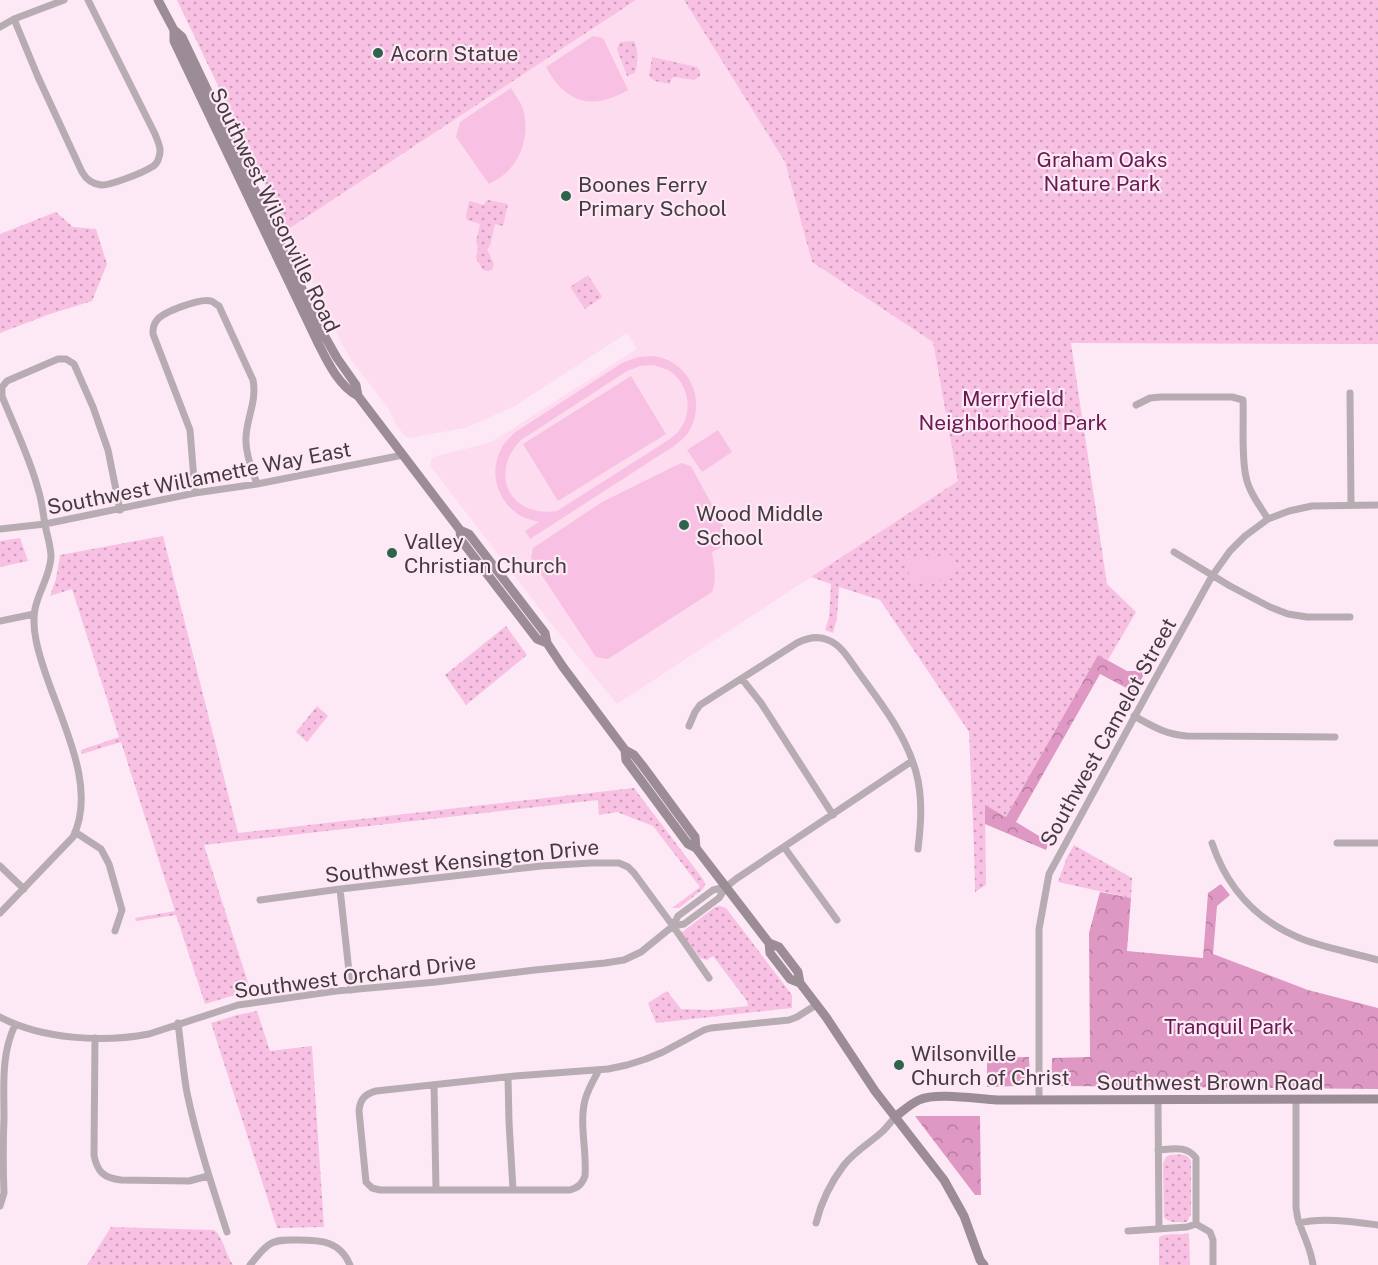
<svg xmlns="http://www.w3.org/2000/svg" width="1378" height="1265" viewBox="0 0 1378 1265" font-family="'Public Sans',sans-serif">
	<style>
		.built { fill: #fddcef }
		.green { fill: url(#green-dots) }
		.forest { fill: url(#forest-crowns) }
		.pitch { fill: #f8c0e2; fill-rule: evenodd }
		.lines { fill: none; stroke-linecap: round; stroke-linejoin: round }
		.street { stroke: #b8acb3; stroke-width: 7 }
		.secondary { stroke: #9c8c95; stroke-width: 9 }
		.poi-dot { fill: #2d644b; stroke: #fde9f5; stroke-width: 2 }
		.labels { text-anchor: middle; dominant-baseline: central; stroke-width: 4.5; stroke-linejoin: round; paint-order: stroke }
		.poi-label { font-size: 21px; fill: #443a3f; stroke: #fde9f5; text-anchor: start }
		.park-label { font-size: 21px; fill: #6a1a53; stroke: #fde9f5 }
		.street-label { font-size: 21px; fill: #443a3f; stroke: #fde9f5 }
	</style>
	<defs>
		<pattern id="green-dots" width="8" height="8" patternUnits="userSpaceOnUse" patternTransform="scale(1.5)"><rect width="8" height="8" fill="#f8c0e2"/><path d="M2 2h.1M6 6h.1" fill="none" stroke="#ca9db9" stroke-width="1.8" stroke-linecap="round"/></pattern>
		<pattern id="forest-crowns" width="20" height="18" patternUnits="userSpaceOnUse" patternTransform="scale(1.5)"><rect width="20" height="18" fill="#de98c3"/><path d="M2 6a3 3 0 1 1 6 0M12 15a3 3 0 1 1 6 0" fill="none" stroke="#b67da0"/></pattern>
	</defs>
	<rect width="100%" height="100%" fill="#fde9f5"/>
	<!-- built -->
	<path class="built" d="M 636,0 L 684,0 L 785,162 L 812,262 L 933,342 L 958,481 L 617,704 L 553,626 L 431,467 L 431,459 L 436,456 L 481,445 L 493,441 L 637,349 L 627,333 L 515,406 L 465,428 L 409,438 L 404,435 L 395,423 L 388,408 L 352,361 L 343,346 L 287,230 Z"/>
	<!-- green -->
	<path class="green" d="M 177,0 L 636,0 L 287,230 Z
		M 684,0 L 1378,0 L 1378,344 L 1071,343 L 1107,584 L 1136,612 L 1108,660 L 1098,655 L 1006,817 L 985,806 L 986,885 L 975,892 L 974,848 L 969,732 L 880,600 L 839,587 L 837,618 L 833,633 L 825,630 L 829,617 L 831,584 L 811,577 L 958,481 L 933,342 L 812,262 L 785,162 Z
		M 634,41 C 639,51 638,62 635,73 L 627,76 L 617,49 L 620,42 Z
		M 652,57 L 697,67 L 700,71 L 700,76 L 694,80 L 674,77 L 671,79 L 670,84 L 655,81 L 649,76 Z
		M 489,200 L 508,204 L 503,226 L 495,224 L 490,246 L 487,249 L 494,264 L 492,270 L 488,271 L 483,270 L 476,258 L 478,248 L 476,242 L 480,224 L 467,220 L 466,217 L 469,201 L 484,205 L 486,201 Z
		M 56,212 L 73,227 L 96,229 L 107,264 L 92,301 L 50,314 L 0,333 L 0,234 Z
		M 588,275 L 602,297 L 585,309 L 570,287 Z
		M 163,536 L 238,833 L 634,788 L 703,879 L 705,884 L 703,889 L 679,908 L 672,908 L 700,887 L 653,826 L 617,812 L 599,815 L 598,800 L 204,845 L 251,992 L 228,997 L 205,1004 L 176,915 L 136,921 L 135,918 L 175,911 L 121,742 L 82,754 L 81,750 L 119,737 L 72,589 L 50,596 L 56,579 L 60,555 Z
		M 20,538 L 28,561 L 0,567 L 0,541 Z
		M 506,626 L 527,655 L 466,705 L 445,675 Z
		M 317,706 L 328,716 L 307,742 L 296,732 Z
		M 1074,845 L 1132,878 L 1131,898 L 1058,882 L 1067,857 Z
		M 720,906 L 726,908 L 792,995 L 792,1008 L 656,1023 L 648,1003 L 667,991 L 681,1009 L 710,1010 L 748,1006 L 747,1001 L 713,956 L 707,960 L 700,958 L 681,933 L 715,907 Z
		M 257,1011 L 270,1051 L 312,1046 L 324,1227 L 277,1228 L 211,1023 L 237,1015 Z
		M 1170,1155 C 1178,1155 1187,1152 1191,1161 L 1191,1214 L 1187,1222 C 1179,1222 1169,1224 1164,1217 L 1163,1163 L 1166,1157 Z
		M 111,1227 L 214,1230 C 224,1238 225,1254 233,1265 L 87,1265 Z
		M 1189,1233 L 1190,1265 L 1159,1265 L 1159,1237 C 1169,1232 1179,1236 1189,1233 Z"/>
	<!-- forest -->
	<path class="forest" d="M 1098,655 L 1127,671 L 1146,671 L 1134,692 L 1100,674 L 1016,822 L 1049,842 L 1046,850 L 985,824 L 985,805 L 1006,817 Z
		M 1221,884 L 1230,895 L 1217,906 L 1213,954 L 1308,990 L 1378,1008 L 1378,1089 L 1061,1086 C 1049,1082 1052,1068 1052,1058 L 1090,1057 L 1089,933 L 1100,892 L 1131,898 L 1127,951 L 1203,958 L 1208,893 Z
		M 1029,1057 C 1029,1068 1033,1082 1021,1086 L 987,1087 L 987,1058 Z
		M 915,1116 L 980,1116 L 981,1195 L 975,1195 Z"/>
	<!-- pitch -->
	<path class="pitch" d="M 593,36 L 603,38 L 628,90 C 592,111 565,103 546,67 Z
		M 511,88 C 514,93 518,99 521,104 C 531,127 524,157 505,174 C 500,178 494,181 489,184 L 456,137 L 460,122 Z
		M 655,356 C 661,358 668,359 673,363 C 697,378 703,409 688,433 C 684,438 679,442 674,446 L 530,539 L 525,531 L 539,522 C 533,520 526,519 521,516 C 497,502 488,472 502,447 C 505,442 510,438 514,433 L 622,363 L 638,357 ZM 654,365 C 658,367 664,368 668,370 C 688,382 694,410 680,429 C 678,433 673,436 670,439 L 557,511 C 510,518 488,474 521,440 L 627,371 L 640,366 Z
		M 631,376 L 666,434 L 558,501 L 523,444 Z
		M 718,430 L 732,452 L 702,472 L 687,450 Z
		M 681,463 L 691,466 L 732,542 L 712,552 C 714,566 717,578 712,592 L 608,659 L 596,657 L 531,559 L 533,548 L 602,502 Z
		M 952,555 L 955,578 L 910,583 L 907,560 Z"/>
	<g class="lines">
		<!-- street -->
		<path class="street" d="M 14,19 L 38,77 L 82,172 C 86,179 92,184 101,185 C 109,186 142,173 150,168 C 155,166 158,162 159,157 C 162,149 158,142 155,134 L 88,0
			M 0,27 L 14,19 L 64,0
			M 1350,393 L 1351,504
			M 1136,405 L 1150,398 L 1161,397 L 1232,397 L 1243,400 C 1244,423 1241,454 1246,477 C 1249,492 1260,506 1268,519
			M 195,493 L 190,430 L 153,334 C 153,329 153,325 157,320 C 163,312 200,298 211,301 C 212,301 217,305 219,306 L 253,380 C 257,402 247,416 246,437 C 245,453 252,469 257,484
			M 0,529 L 45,524 L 195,493 L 257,484 L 403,455
			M 1174,552 L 1230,586 L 1270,607 L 1288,614 L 1307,617 L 1350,617
			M 0,621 L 34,614
			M 742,679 L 761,703 L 833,815
			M 1134,716 C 1154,727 1165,734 1187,736 L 1335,737
			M 689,726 L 695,712 L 700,705 L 797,643 C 807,638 817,635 828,640 C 842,645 850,661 859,673 C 881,703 906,735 916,772 C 923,797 921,824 918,849
			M 75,832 L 101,849 L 109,864 L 122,910 L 115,931
			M 1212,843 C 1227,888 1257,921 1302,939 C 1326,948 1353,953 1378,960
			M 1337,843 L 1378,843
			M 784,847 L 837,920
			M 0,866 L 24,889
			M 340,889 L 351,990
			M 260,900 L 340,889 L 541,866 L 591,863 L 619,863 L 628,867 L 634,873 L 673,926 L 709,978
			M 0,913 L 73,837 C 102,778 47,700 36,640 C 34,630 33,619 35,609 C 39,590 50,576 51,557 C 51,546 47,535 45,525 C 43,513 42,501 38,489 C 30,458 14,426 2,396 L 2,387 L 7,381 L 58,359 L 66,359 L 74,364 L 93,407 L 108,450 L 120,510
			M 673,926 L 684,924 L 719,898 L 726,887 L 736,879 L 912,761
			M 0,1017 C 41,1039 103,1043 149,1034 L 238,1005 L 336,991 L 436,982 L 535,970 L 605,963 L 624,960 L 641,952 L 673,926 L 678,916 L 713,890 L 726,887
			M 178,1023 C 181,1046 183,1070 187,1093 C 197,1140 212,1186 227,1232
			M 95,1038 L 94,1155 C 97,1172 104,1178 121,1180 L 189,1181 L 208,1176
			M 599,1070 C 594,1079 588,1089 585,1100 C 579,1124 587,1151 585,1176 C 582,1184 579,1187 570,1190 L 380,1190 L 372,1188 L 366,1182 L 359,1111 C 360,1099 365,1094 376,1091 L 515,1076 L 608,1069 L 627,1065 L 646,1059 L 663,1052 L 704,1030 L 711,1028 L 789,1020 L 797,1017 L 816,1005
			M 508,1077 L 509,1122 L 513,1190
			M 434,1085 L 436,1190
			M 1039,1100 L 1039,929 L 1049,874 L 1148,692 L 1212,576 L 1230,551 L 1245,536 L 1268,519 L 1289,511 L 1312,506 L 1378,505
			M 1296,1100 L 1296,1208 C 1297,1212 1297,1218 1299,1222 C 1304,1237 1311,1249 1313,1265
			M 1158,1101 L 1159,1229
			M 1158,1150 C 1172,1149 1187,1145 1196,1158 L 1196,1224
			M 0,1206 L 4,1193 C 3,1168 3,1143 4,1118 C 4,1086 1,1054 15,1025
			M 816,1223 C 821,1203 831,1182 844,1165 C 855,1151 870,1143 883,1131 C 887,1127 891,1122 895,1117
			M 1299,1223 C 1322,1217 1355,1222 1378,1225
			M 1196,1224 L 1210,1232 L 1213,1240 L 1213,1265
			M 1128,1231 L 1187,1227 L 1196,1224
			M 250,1265 C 256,1258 262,1249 270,1244 C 278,1239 289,1240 298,1240 C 321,1240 340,1241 350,1265"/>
		<!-- secondary -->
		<path class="secondary" d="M 158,0 L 174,30 L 182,37 L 324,335 L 337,358 L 356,385 L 358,396 L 460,530 L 469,534 L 545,633 L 547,643 L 563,667 L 625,750 L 634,755 L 642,765 L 695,837 L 696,848 L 769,943 L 779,947 L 798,972 L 800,983 L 826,1017 L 875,1091 L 944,1180 L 964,1216 L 980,1260 L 984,1265
			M 174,30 L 174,41 L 318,343 C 328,363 339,386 358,396
			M 460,530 L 461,540 L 537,639 L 547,643
			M 625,750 L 626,760 L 688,844 L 696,848
			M 769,943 L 770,953 L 790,979 L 800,983
			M 895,1117 C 903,1111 910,1104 919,1100 C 936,1092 977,1099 997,1100 L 1378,1099"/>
	</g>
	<!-- markers -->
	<g class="poi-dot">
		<circle cx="378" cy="53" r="6"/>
		<circle cx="566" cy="196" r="6"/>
		<circle cx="684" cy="525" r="6"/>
		<circle cx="392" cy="553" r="6"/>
		<circle cx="899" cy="1065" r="6"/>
	</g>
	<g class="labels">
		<!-- poi labels -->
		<g class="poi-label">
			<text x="390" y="53">Acorn Statue</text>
			<text x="578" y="184">Boones Ferry<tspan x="578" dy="24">Primary School</tspan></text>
			<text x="696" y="513">Wood Middle<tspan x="696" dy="24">School</tspan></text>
			<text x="404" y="541">Valley<tspan x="404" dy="24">Christian Church</tspan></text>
			<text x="911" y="1053">Wilsonville<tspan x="911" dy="24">Church of Christ</tspan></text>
		</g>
		<!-- park labels -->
		<g class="park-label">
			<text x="1102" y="159">Graham Oaks<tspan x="1102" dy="24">Nature Park</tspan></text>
			<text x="1013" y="398">Merryfield<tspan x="1013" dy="24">Neighborhood Park</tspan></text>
			<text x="1229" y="1026">Tranquil Park</text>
		</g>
		<!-- street labels -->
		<g class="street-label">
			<text transform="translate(275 210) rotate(64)">Southwest Wilsonville Road</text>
			<text transform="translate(199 478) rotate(-11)">Southwest Willamette Way East</text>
			<text transform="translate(1108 732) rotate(-61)">Southwest Camelot Street</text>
			<text transform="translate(462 861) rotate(-6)">Southwest Kensington Drive</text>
			<text transform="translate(355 976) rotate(-7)">Southwest Orchard Drive</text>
			<text x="1210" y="1082">Southwest Brown Road</text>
		</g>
	</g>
</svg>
